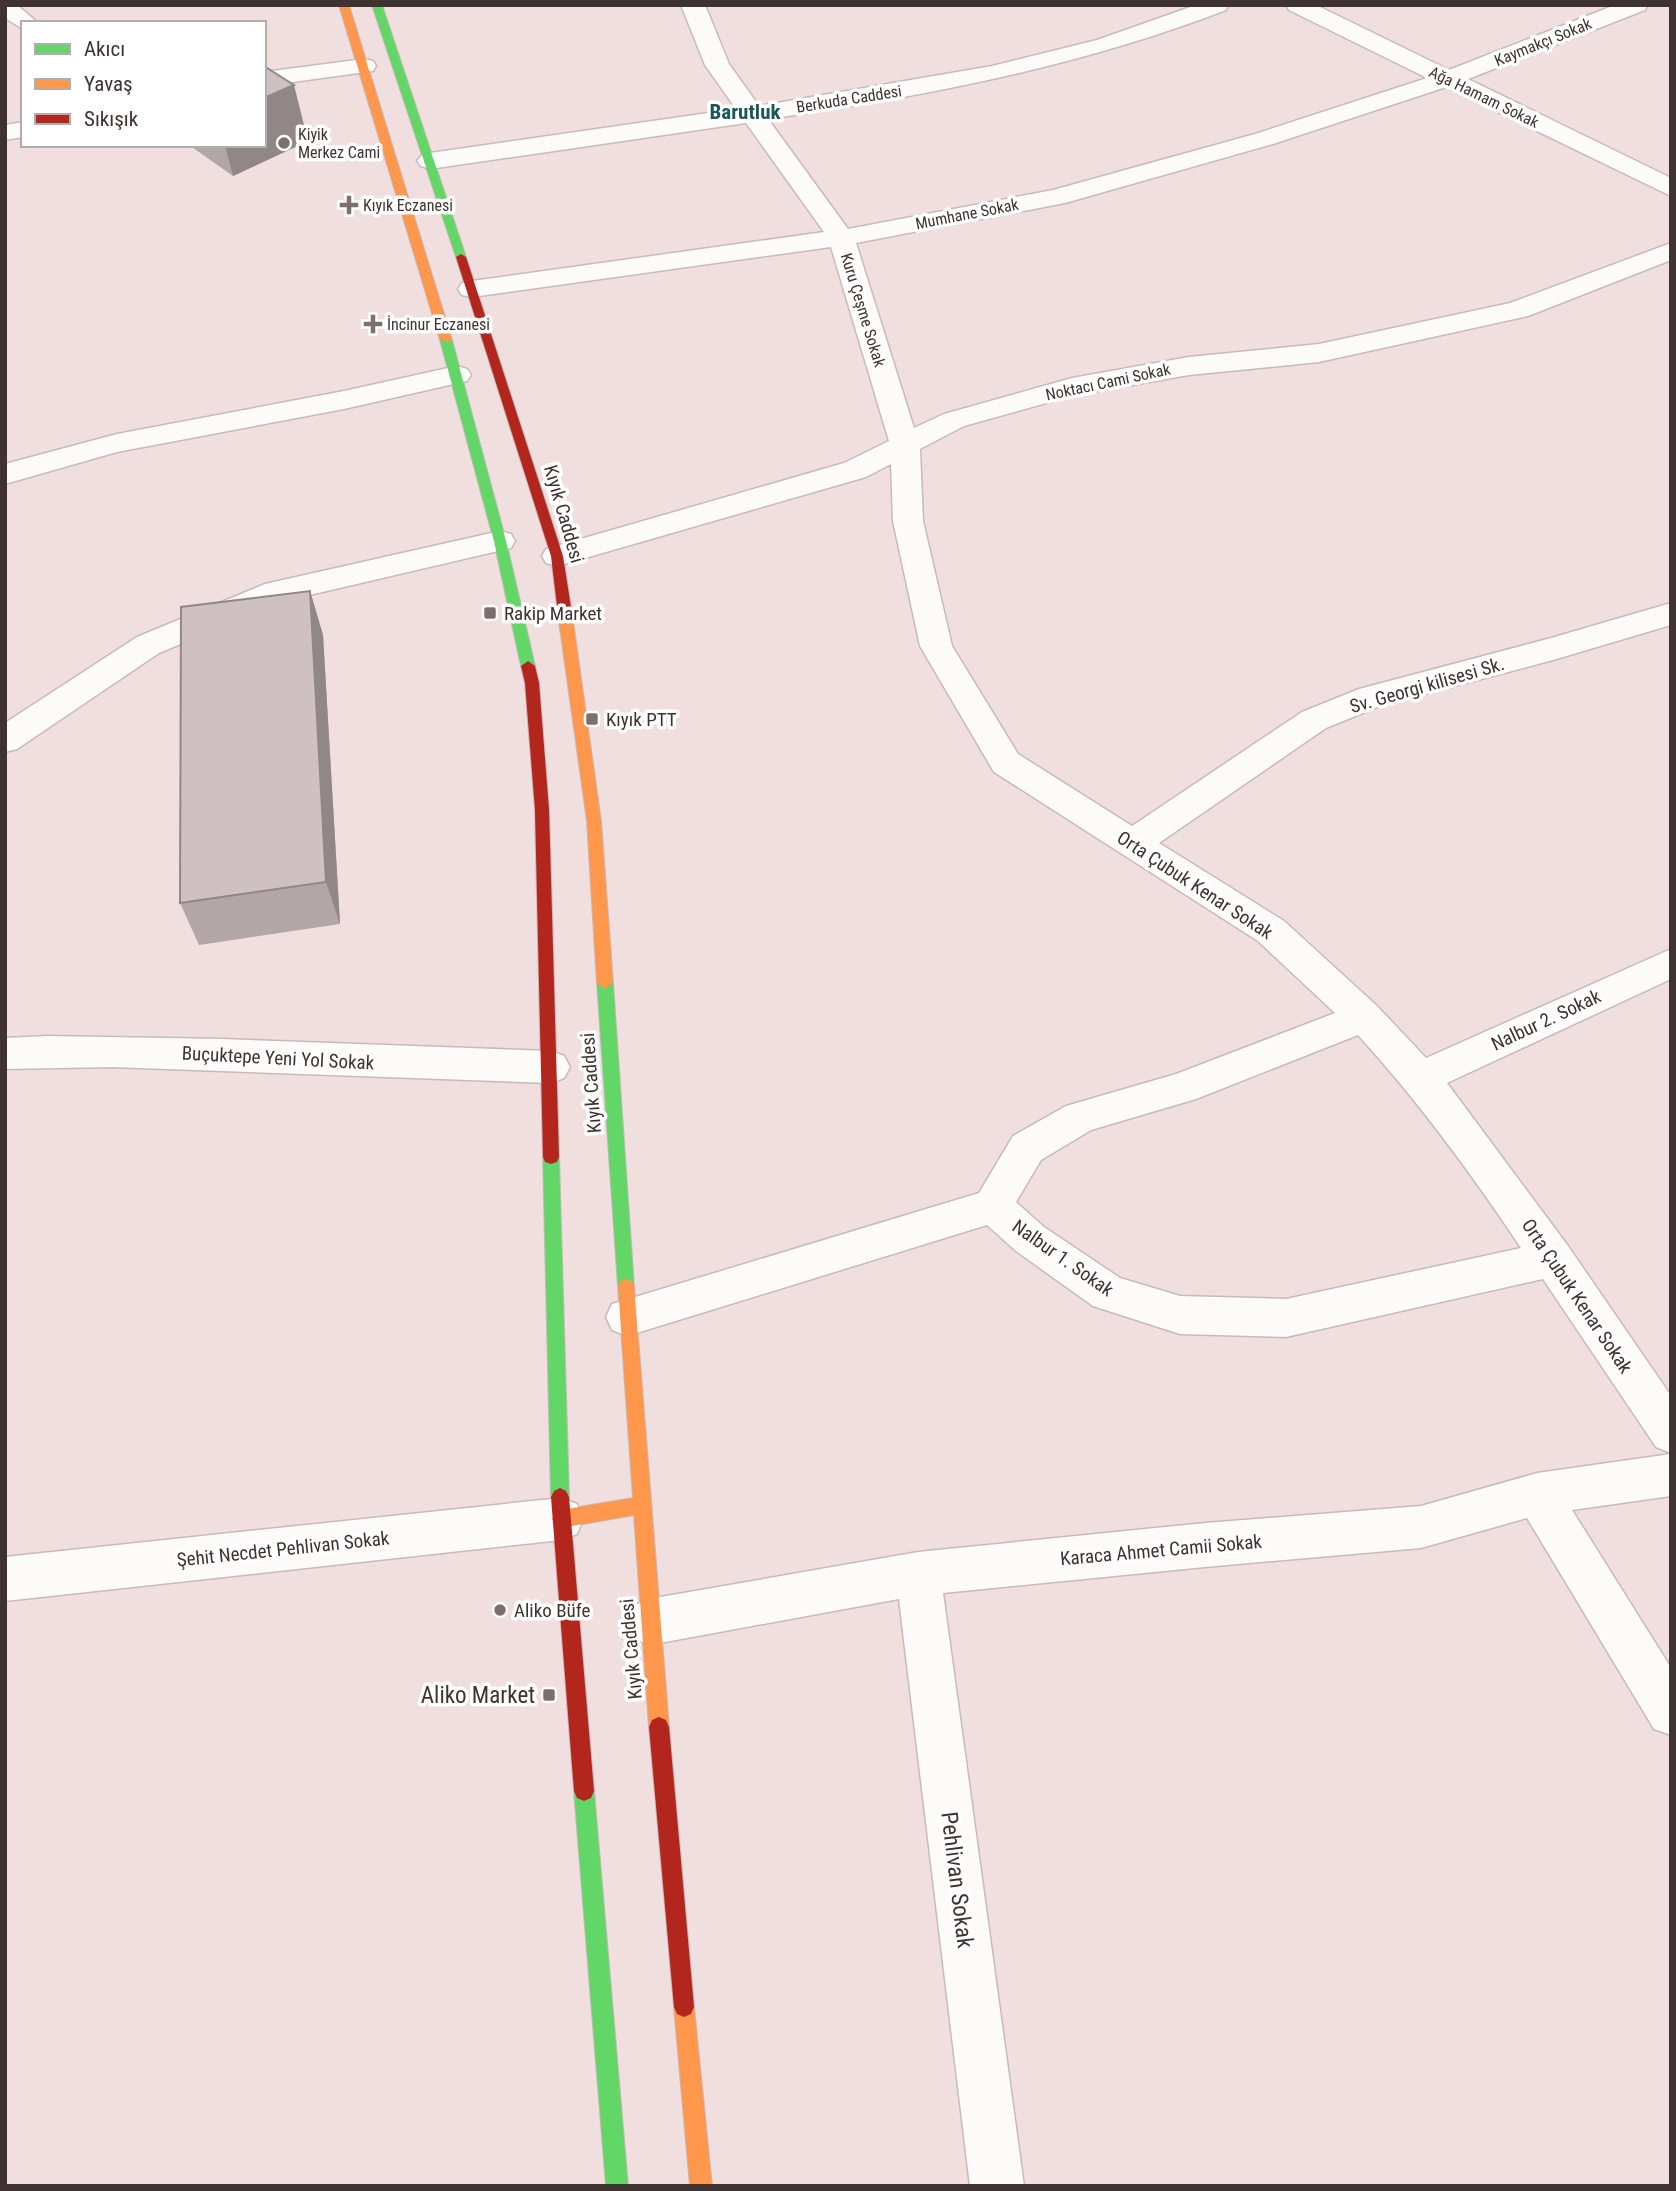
<svg xmlns="http://www.w3.org/2000/svg" width="1676" height="2191" viewBox="0 0 1676 2191" font-family="'Roboto Condensed',sans-serif">
	<style>
		.lines { fill: none; stroke-linecap: round; stroke-linejoin: round }
		.street-casing { stroke: #c8baba; stroke-width: 3 }
		.fast-casing { stroke: #c8baba; stroke-width: 2 }
		.slow-casing { stroke: #c8baba; stroke-width: 2 }
		.jam-casing { stroke: #c8baba; stroke-width: 2 }
		.street { fill: #fdfafa; fill-rule: evenodd }
		.fast { fill: #63d668; fill-rule: evenodd }
		.slow { fill: #ff974d; fill-rule: evenodd }
		.jam { fill: #b3261e; fill-rule: evenodd }
		.wall { fill: #b2a6a6 }
		.shaded-wall { fill: #918787 }
		.building { fill: #cfc1c1; stroke: #918787; stroke-width: 2 }
		.poi-dot { fill: #7d6f6f; stroke: #fff; stroke-width: 2.5 }
		.labels { text-anchor: middle; dominant-baseline: central; stroke-width: 7; stroke-linejoin: round; paint-order: stroke }
		.far-street-label { font-size: 16px; fill: #3e3232; stroke: #fff }
		.far-poi-label { font-size: 16px; fill: #3e3232; stroke: #fff; text-anchor: start }
		.street-label { font-size: 19px; fill: #3e3232; stroke: #fff }
		.poi-label { font-size: 19px; fill: #3e3232; stroke: #fff; text-anchor: start }
		.far-district-label { font-size: 21px; font-weight: bold; fill: #1c5859; stroke: #fff }
		.near-poi-label { font-size: 23px; fill: #3e3232; stroke: #fff; text-anchor: end }
		.near-street-label { font-size: 23px; fill: #3e3232; stroke: #fff }
	</style>
	<rect width="100%" height="100%" fill="#f1dfdf"/>
	<g class="lines">
		<defs>
			<path id="street" d="M 5,5 L 17,5 L 38,23 L 23,23 L 23,29 L 5,18 Z
				M 681,5 L 705,5 L 729,64 L 759,106 L 992,66 L 1097,40 L 1196,5 L 1229,5 L 1226,10 C 1078,67 925,96 768,119 L 848,229 L 1053,190 L 1255,134 L 1427,78 L 1289,10 L 1286,5 L 1316,5 L 1449,70 L 1615,5 L 1648,5 L 1645,10 L 1468,79 L 1671,178 L 1671,196 L 1446,87 L 1273,144 L 1065,203 L 856,243 L 914,428 L 944,414 L 1072,378 L 1189,357 L 1319,344 L 1510,303 L 1671,243 L 1671,260 L 1528,316 L 1319,362 L 1189,375 L 1075,395 L 964,426 L 920,449 L 923,521 L 952,646 L 1018,754 L 1132,826 L 1302,712 L 1359,689 L 1551,638 L 1671,603 L 1671,625 L 1553,660 L 1380,706 L 1326,728 L 1159,843 L 1284,921 L 1377,1006 L 1426,1058 L 1671,949 L 1671,979 L 1447,1083 L 1568,1246 L 1671,1396 L 1671,1453 L 1656,1447 L 1543,1279 L 1286,1337 L 1180,1334 L 1093,1306 L 1016,1251 L 987,1225 L 627,1336 L 612,1330 L 606,1317 L 612,1304 L 979,1193 L 1013,1136 L 1066,1106 L 1176,1074 L 1335,1013 L 1258,941 L 994,772 L 920,646 L 893,521 L 891,464 L 866,477 L 568,563 L 557,566 L 546,563 L 542,556 L 546,549 L 844,463 L 889,441 L 831,247 L 472,297 L 462,295 L 458,289 L 462,283 L 472,281 L 824,232 L 746,123 L 430,169 L 421,166 L 417,161 L 421,156 L 430,153 L 736,109 L 705,65 ZM 1358,1035 C 1419,1102 1471,1173 1521,1248 L 1286,1299 L 1180,1296 L 1120,1278 L 1044,1227 L 1016,1202 L 1041,1160 L 1091,1130 L 1196,1099 Z
				M 364,59 L 373,61 L 376,66 L 373,71 L 264,86 L 264,72 Z
				M 23,122 L 23,137 L 5,140 L 5,125 Z
				M 457,366 L 467,369 L 471,375 L 467,381 L 344,409 L 117,452 L 5,484 L 5,464 L 117,434 L 344,391 Z
				M 500,531 L 511,534 L 515,541 L 511,548 L 284,601 L 159,653 L 17,749 L 5,752 L 5,723 L 137,637 L 265,584 Z
				M 48,1036 L 223,1039 L 551,1051 L 564,1056 L 570,1067 L 564,1078 L 551,1083 L 112,1067 L 5,1069 L 5,1038 Z
				M 1671,1454 L 1671,1496 L 1572,1510 L 1671,1668 L 1671,1735 L 1654,1729 L 1527,1518 L 1421,1548 L 1205,1567 L 943,1593 L 1024,2186 L 970,2186 L 899,1599 L 649,1645 L 633,1638 L 626,1622 L 633,1606 L 649,1599 L 918,1552 L 1205,1523 L 1421,1506 L 1537,1473 Z
				M 561,1498 L 577,1504 L 583,1519 L 577,1534 L 561,1540 L 5,1601 L 5,1557 Z"/>
			<path id="fast" d="M 372,5 L 382,5 L 466,257 L 465,259 L 456,257 Z
				M 446,337 L 452,340 L 506,541 L 535,666 L 528,671 L 521,666 L 494,541 L 440,340 Z
				M 605,977 L 613,983 L 634,1286 L 632,1291 L 626,1293 L 620,1291 L 618,1286 L 597,983 Z
				M 551,1150 L 557,1152 L 559,1157 L 569,1497 L 566,1503 L 560,1506 L 554,1503 L 551,1497 L 543,1157 L 545,1152 Z
				M 584,1781 L 591,1784 L 594,1791 L 628,2186 L 606,2186 L 574,1791 L 577,1784 Z"/>
			<path id="slow" d="M 339,5 L 349,5 L 452,340 L 450,342 L 440,340 Z
				M 565,610 L 572,614 L 601,821 L 613,983 L 605,989 L 597,983 L 587,821 L 558,614 Z
				M 626,1279 L 632,1281 L 634,1286 L 669,1727 L 666,1734 L 659,1737 L 652,1734 L 649,1727 L 634,1515 L 561,1528 L 555,1525 L 552,1519 L 555,1513 L 561,1510 L 633,1498 L 618,1286 L 620,1281 Z
				M 684,1997 L 691,2000 L 694,2007 L 712,2186 L 690,2186 L 674,2007 L 677,2000 Z"/>
			<path id="jam" d="M 461,254 L 466,257 L 563,556 L 572,614 L 570,617 L 560,617 L 558,614 L 551,556 L 456,257 Z
				M 528,661 L 535,666 L 539,683 L 549,810 L 559,1157 L 557,1162 L 551,1164 L 545,1162 L 543,1157 L 535,810 L 525,683 L 521,666 Z
				M 560,1488 L 566,1491 L 569,1497 L 594,1791 L 591,1798 L 584,1801 L 577,1798 L 574,1791 L 551,1497 L 554,1491 Z
				M 659,1717 L 666,1720 L 669,1727 L 694,2007 L 691,2014 L 684,2017 L 677,2014 L 674,2007 L 649,1727 L 652,1720 Z"/>
		</defs>
		<!-- street casing -->
		<use href="#street" class="street-casing"/>
		<!-- fast casing -->
		<use href="#fast" class="fast-casing"/>
		<!-- slow casing -->
		<use href="#slow" class="slow-casing"/>
		<!-- jam casing -->
		<use href="#jam" class="jam-casing"/>
		<!-- street -->
		<use href="#street" class="street"/>
		<!-- fast -->
		<use href="#fast" class="fast"/>
		<!-- slow -->
		<use href="#slow" class="slow"/>
		<!-- jam -->
		<use href="#jam" class="jam"/>
	</g>
	<!-- wall -->
	<path class="wall" d="M 308,141 L 233,176 L 189,145 L 264,145 Z
		M 310,591 L 323,635 L 340,924 L 199,945 L 180,903 Z"/>
	<!-- shaded-wall -->
	<path class="shaded-wall" d="M 294,85 L 308,141 L 233,176 L 225,145 L 264,145 L 264,98 Z
		M 310,591 L 323,635 L 340,924 L 326,882 Z"/>
	<!-- building -->
	<path class="building" d="M 264,66 L 294,85 L 264,98 Z
		M 310,591 L 326,882 L 180,903 L 181,607 Z"/>
	<!-- markers -->
	<g class="poi-dot">
		<circle cx="284" cy="143" r="7"/>
		<path d="M345.5 194.5h7v7h7v7h-7v7h-7v-7h-7v-7h7z"/>
		<path d="M369.5 313.5h7v7h7v7h-7v7h-7v-7h-7v-7h7z"/>
		<rect x="483" y="606" width="14" height="14" rx="3.5"/>
		<rect x="585" y="712" width="14" height="14" rx="3.5"/>
		<circle cx="500" cy="1610" r="7"/>
		<rect x="542" y="1688" width="14" height="14" rx="3.5"/>
	</g>
	<g class="labels">
		<!-- far-street labels -->
		<g class="far-street-label">
			<text transform="translate(1543 42) rotate(-22)">Kaymakçı Sokak</text>
			<text transform="translate(1484 97) rotate(26)">Ağa Hamam Sokak</text>
			<text transform="translate(849 99) rotate(-9)">Berkuda Caddesi</text>
			<text transform="translate(967 214) rotate(-11)">Mumhane Sokak</text>
			<text transform="translate(863 310) rotate(73)">Kuru Çeşme Sokak</text>
			<text transform="translate(1108 382) rotate(-12)">Noktacı Cami Sokak</text>
		</g>
		<!-- far-poi labels -->
		<g class="far-poi-label">
			<text x="298" y="134">Kiyik<tspan x="298" dy="18">Merkez Cami</tspan></text>
			<text x="363" y="205">Kıyık Eczanesi</text>
			<text x="387" y="324">İncinur Eczanesi</text>
		</g>
		<!-- street labels -->
		<g class="street-label">
			<text transform="translate(564 514) rotate(74)">Kıyık Caddesi</text>
			<text transform="translate(1427 685) rotate(-16)">Sv. Georgi kilisesi Sk.</text>
			<text transform="translate(1195 885) rotate(33)">Orta Çubuk Kenar Sokak</text>
			<text transform="translate(1546 1020) rotate(-25)">Nalbur 2. Sokak</text>
			<text transform="translate(278 1058) rotate(3)">Buçuktepe Yeni Yol Sokak</text>
			<text transform="translate(591 1083) rotate(-94)">Kıyık Caddesi</text>
			<text transform="translate(1063 1258) rotate(35)">Nalbur 1. Sokak</text>
			<text transform="translate(1577 1296) rotate(56)">Orta Çubuk Kenar Sokak</text>
			<text transform="translate(283 1549) rotate(-6)">Şehit Necdet Pehlivan Sokak</text>
			<text transform="translate(1161 1550) rotate(-5)">Karaca Ahmet Camii Sokak</text>
			<text transform="translate(631 1649) rotate(-95)">Kıyık Caddesi</text>
		</g>
		<!-- poi labels -->
		<g class="poi-label">
			<text x="504" y="613">Rakip Market</text>
			<text x="606" y="719">Kıyık PTT</text>
			<text x="514" y="1610">Aliko Büfe</text>
		</g>
		<!-- far-district labels -->
		<g class="far-district-label">
			<text x="745" y="112">Barutluk</text>
		</g>
		<!-- near-poi labels -->
		<g class="near-poi-label">
			<text x="535" y="1695">Aliko Market</text>
		</g>
		<!-- near-street labels -->
		<g class="near-street-label">
			<text transform="translate(957 1880) rotate(83)">Pehlivan Sokak</text>
		</g>
	</g>
	<!-- border -->
	<rect width="1676" height="2191" fill="none" stroke="#3e3232" stroke-width="14"/>
	<!-- legend -->
	<rect x="21" y="21" width="245" height="126" fill="#ffffff" stroke="#b2adad" stroke-width="2"/>
	<rect x="35" y="44" width="35" height="10" fill="#63d668" stroke="#b2adad" stroke-width="2"/>
	<text x="84" y="56" font-size="21" fill="#3e3232">Akıcı</text>
	<rect x="35" y="79" width="35" height="10" fill="#ff974d" stroke="#b2adad" stroke-width="2"/>
	<text x="84" y="91" font-size="21" fill="#3e3232">Yavaş</text>
	<rect x="35" y="114" width="35" height="10" fill="#b3261e" stroke="#b2adad" stroke-width="2"/>
	<text x="84" y="126" font-size="21" fill="#3e3232">Sıkışık</text>
</svg>
